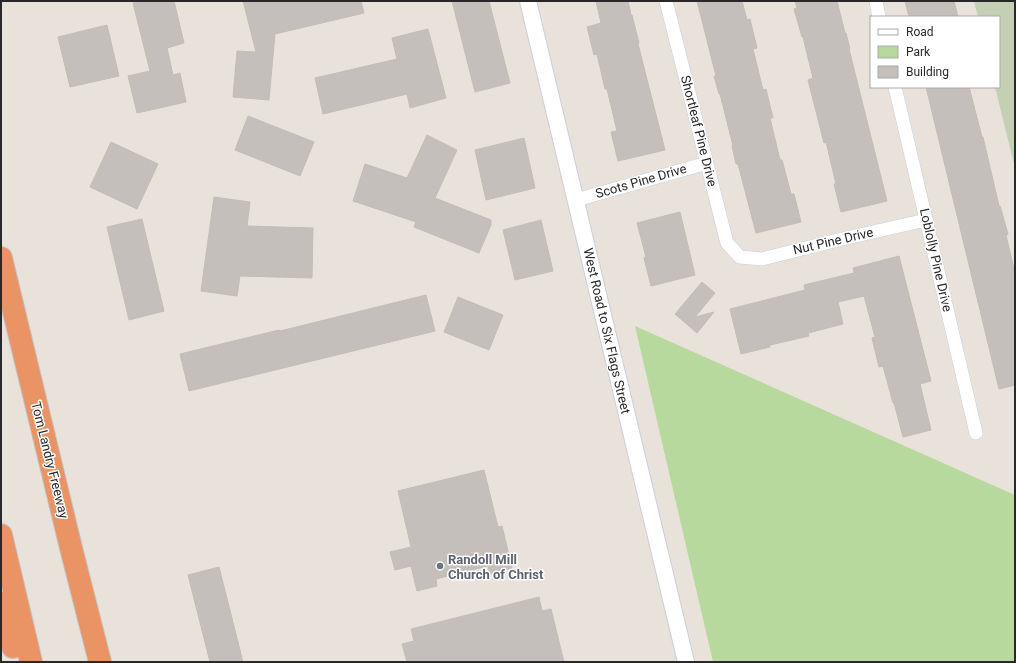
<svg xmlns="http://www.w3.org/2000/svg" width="1016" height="663" viewBox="0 0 1016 663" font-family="Roboto,sans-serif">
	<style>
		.green { fill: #b7d99e }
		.cemetery { fill: #c4d0b4 }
		.building { fill: #c4bfbb; stroke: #c3bdb5 }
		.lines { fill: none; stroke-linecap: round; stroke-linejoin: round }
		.minor-casing { stroke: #caced8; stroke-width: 14 }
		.tertiary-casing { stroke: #caced8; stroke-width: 18 }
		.motorway-casing { stroke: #c3c3c3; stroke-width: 24 }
		.minor { stroke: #fff; stroke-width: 13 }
		.tertiary { stroke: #fff; stroke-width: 16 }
		.motorway { stroke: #ea9365; stroke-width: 22 }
		.worship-dot { fill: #6b7280; stroke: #fff; stroke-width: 1.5 }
		.labels { text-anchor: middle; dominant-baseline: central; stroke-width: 3; stroke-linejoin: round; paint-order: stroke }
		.street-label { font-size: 13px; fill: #282828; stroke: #fff }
		.worship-label { font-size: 13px; font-weight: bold; fill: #5b616d; stroke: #fff; text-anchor: start }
	</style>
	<rect width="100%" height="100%" fill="#e9e2db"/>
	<!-- green -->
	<path class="green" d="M 635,326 L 1015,495 L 1015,662 L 713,662 Z"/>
	<!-- cemetery -->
	<path class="cemetery" d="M 974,1 L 1015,1 L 1015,168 L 995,87 L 999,87 L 999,17 L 978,17 Z"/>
	<!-- building -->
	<path class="building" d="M 140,1 L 174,1 L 184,43 L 167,48 L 173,75 L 180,73 L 186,102 L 137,113 L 128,76 L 150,71 L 133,3 Z
		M 243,1 L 361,1 L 364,13 L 275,34 L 269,100 L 233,97 L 237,51 L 256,52 Z
		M 452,1 L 489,1 L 510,83 L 475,92 Z
		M 596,1 L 628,1 L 631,15 L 632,15 L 639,43 L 638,44 L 665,150 L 618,161 L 611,132 L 617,131 L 607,89 L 605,89 L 597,54 L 594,55 L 587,27 L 601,23 Z
		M 697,1 L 742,1 L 747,20 L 750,19 L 757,48 L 753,49 L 763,90 L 766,89 L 773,118 L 770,118 L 780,160 L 782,160 L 791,194 L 794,194 L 801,222 L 756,233 L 738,164 L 736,164 L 732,146 L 733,146 L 720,94 L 719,94 L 714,76 L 716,76 Z
		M 795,1 L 837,1 L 845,33 L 846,33 L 850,49 L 849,49 L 887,201 L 841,212 L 834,184 L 836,184 L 826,142 L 824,143 L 808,80 L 813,78 L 803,37 L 802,37 L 794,9 L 797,8 Z
		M 905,1 L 954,1 L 958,17 L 909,17 Z
		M 107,25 L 119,76 L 70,87 L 58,37 Z
		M 428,29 L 446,98 L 410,108 L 407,94 L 323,114 L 315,78 L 397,59 L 392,38 Z
		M 926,87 L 969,87 L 982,137 L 983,137 L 999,206 L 1000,206 L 1008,234 L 1006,235 L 1015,273 L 1015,385 L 999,389 Z
		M 248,116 L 314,142 L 300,176 L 235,150 Z
		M 427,135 L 457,150 L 435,198 L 491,220 L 491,225 L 479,253 L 414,227 L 416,222 L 353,201 L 365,164 L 407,178 Z
		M 524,138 L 535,188 L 486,200 L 475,150 Z
		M 111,142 L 158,164 L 137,209 L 90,187 Z
		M 214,197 L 250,202 L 247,226 L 313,228 L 312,278 L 240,276 L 237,296 L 201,291 Z
		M 680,212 L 695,275 L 651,286 L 644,258 L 646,257 L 637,223 Z
		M 142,219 L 164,311 L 129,320 L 107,227 Z
		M 541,220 L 553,271 L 515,280 L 503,230 Z
		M 899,256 L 931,381 L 920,384 L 931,430 L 903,437 L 894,403 L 893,403 L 883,366 L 879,367 L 872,338 L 875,337 L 864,296 L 838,302 L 843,324 L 808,333 L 809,336 L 770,345 L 770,347 L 741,354 L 730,309 L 805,290 L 804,285 L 854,273 L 853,268 Z
		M 702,282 L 715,293 L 695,317 L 714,312 L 697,333 L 675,314 Z
		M 426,295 L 435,331 L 189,391 L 180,354 L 279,330 L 280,331 Z
		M 458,297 L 503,315 L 489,350 L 444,332 Z
		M 484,470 L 498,527 L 502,526 L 512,568 L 490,574 L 488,566 L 436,579 L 437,586 L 417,591 L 411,566 L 395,570 L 390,552 L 411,547 L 398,491 Z
		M 219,567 L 243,662 L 210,662 L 188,575 Z
		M 539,597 L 542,611 L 551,609 L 564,662 L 407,662 L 402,644 L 414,641 L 411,629 Z"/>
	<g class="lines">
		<defs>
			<path id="minor" d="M 666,1 L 727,243 L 740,257 L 762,259 L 842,239 L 926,220
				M 876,1 L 879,17
				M 895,87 L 976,433
				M 576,200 L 707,163"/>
			<path id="tertiary" d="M 528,1 L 686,662"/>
			<path id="motorway" d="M 1,258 L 71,548 L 100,662
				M 1,535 L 31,662
				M 1,603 L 13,647"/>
		</defs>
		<!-- minor casing -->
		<use href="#minor" class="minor-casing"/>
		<!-- tertiary casing -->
		<use href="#tertiary" class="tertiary-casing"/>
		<!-- motorway casing -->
		<use href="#motorway" class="motorway-casing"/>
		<!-- minor -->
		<use href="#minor" class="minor"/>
		<!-- tertiary -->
		<use href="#tertiary" class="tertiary"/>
		<!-- motorway -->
		<use href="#motorway" class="motorway"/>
	</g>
	<!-- markers -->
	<circle class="worship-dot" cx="440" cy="566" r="4"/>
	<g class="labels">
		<!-- street labels -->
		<g class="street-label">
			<text transform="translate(699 131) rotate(76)">Shortleaf Pine Drive</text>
			<text transform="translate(641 181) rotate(-16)">Scots Pine Drive</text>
			<text transform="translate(833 241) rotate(-13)">Nut Pine Drive</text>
			<text transform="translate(936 260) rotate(77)">Loblolly Pine Drive</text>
			<text transform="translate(607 331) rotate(77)">West Road to Six Flags Street</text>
			<text transform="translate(50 460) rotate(76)">Tom Landry Freeway</text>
		</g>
		<!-- worship labels -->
		<g class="worship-label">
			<text x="448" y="559">Randoll Mill<tspan x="448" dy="15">Church of Christ</tspan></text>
		</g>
	</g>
	<!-- border -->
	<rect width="1016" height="663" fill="none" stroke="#282828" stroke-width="4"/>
	<!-- legend -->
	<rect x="870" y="16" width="130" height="72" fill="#ffffff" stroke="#a9a9a9"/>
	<rect x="878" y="29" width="20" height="6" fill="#ffffff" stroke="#a9a9a9"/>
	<text x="906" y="36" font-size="12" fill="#282828">Road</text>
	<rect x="878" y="46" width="20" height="12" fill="#b7d99e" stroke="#a9a9a9"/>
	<text x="906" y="56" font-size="12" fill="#282828">Park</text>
	<rect x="878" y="66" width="20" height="12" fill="#c4bfbb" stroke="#a9a9a9"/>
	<text x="906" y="76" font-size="12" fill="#282828">Building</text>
</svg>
